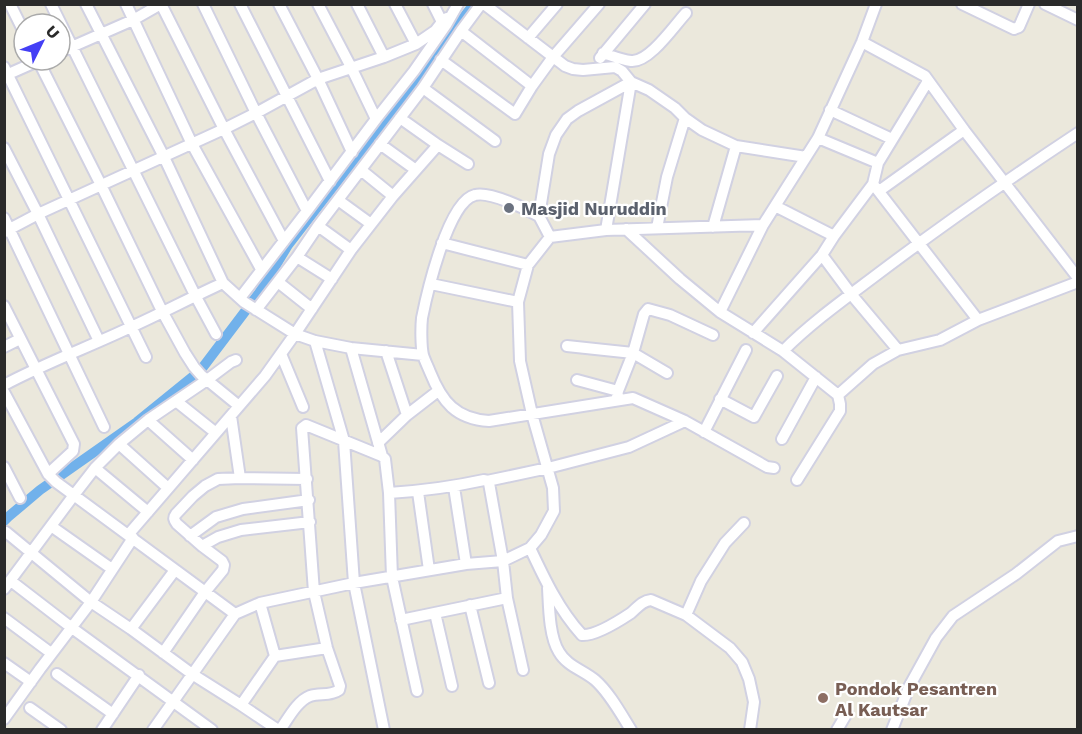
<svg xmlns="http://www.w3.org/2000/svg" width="1082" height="734" viewBox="0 0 1082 734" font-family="'Work Sans',sans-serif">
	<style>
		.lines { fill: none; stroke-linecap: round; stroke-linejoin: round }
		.canal { stroke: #71b1eb; stroke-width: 10 }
		.minor-casing { stroke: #d1d1e2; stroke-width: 14 }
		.minor { stroke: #fff; stroke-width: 10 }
		.worship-dot { fill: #6b7280; stroke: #fff; stroke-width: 2 }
		.education-dot { fill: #8d6e63; stroke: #fff; stroke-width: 2 }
		.labels { text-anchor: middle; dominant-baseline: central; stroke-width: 4.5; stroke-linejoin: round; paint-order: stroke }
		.worship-label { font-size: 18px; font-weight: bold; fill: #5b616d; stroke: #fff; text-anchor: start }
		.education-label { font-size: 18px; font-weight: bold; fill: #785e54; stroke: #fff; text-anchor: start }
	</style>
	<rect width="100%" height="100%" fill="#ebe8dc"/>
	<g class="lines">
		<!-- canal -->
		<path class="canal" d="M 200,371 L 259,293 L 288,245 L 396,106 L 450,35 L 474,4
			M 4,521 L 8,517 L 40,490 L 137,422 L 195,375"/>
		<defs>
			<path id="minor" d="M 10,4 L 24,32
				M 51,4 L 195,295 L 216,334
				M 86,4 L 164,157 L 223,283 L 244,302 L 295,334 L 315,341 L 351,348 L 423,355
				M 126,4 L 192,144 L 261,269
				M 161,4 L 224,129 L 284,241
				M 203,4 L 256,113 L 307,211
				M 240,4 L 330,181
				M 279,4 L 318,79 L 352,152
				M 318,4 L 351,67 L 376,119
				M 357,4 L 384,57
				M 395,4 L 416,44
				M 433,4 L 442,22 L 447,18
				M 484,4 L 565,66 L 573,69 L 583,70 L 615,67 L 622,71 L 631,82 L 649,90 L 675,108 L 685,118 L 702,130 L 736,146 L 806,157
				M 962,4 L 1014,29 L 1019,27 L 1029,4
				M 1045,4 L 1078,20
				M 461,31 L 532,86
				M 528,38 L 557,4
				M 862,42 L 925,76 L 964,130 L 1078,278
				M 60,52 L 133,20 L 161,4
				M 603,53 C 612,56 622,60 631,61 C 649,63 674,26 686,13
				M 600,58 L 645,4
				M 38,60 L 101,185 L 162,311 L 185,353 L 194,367 L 201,375 L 239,406
				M 441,60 L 515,114 L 532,86 L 553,57 L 599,4
				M 4,67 L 146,357
				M 4,76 L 40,60
				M 423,88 L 495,141
				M 830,110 L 892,139
				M 400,118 L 438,145 L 468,164
				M 818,138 L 878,163
				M 380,144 L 416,170
				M 4,148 L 38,214 L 99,341
				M 361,170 L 393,196
				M 873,184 L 978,320
				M 879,191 L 964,130
				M 338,200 L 371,224
				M 775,206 L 834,236
				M 539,216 C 526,209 490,191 475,195 C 448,201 427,293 422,318 C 421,327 421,346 423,355 C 425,361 428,367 430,372 C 442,402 456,419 489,421 L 633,398 L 685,421 L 767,467 L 774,468
				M 4,218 L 104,427
				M 318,226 L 351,250
				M 713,227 L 736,146
				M 657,228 L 667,177 L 685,118
				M 626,229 L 680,279 L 720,312 L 783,351 L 838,395 L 873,364 L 898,350 L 940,340 L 978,320 L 1078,282
				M 4,232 L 38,214 L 224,129 L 256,113 L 318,79 L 384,57 L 416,44 L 435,31 L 442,22
				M 550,237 L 539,216 L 549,154 L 556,135 L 567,119 L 578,111 L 631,82 L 606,230
				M 442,243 L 528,265
				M 822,255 L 851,294 L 898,350
				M 297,257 L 332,279
				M 278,282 L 312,309
				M 431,284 L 518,302
				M 240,298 L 307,211 L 376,119 L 414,71 L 446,25 L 458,4
				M 4,306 L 74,444 L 73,451 L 48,474
				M 256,310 L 297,257 L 318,226 L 423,88 L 461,31 L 481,4
				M 720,312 L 763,225
				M 753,333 L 822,255 L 834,236 L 873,184 L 878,163 L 928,81
				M 315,341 L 344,441 L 354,583 L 384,730
				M 567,346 L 633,353 L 667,373
				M 4,347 L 20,339
				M 351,348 L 382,456
				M 386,351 L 407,415
				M 783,351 C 812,322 846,298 879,273 C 944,224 1010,178 1078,133
				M 281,354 L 303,407
				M 577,380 L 618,391 L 617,397
				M 4,385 C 45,363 89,347 131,327 C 162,313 192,297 223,283
				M 618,391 L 633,353 L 644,314 L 648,309 L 670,315 L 713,335
				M 4,392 L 48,474 L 56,482 L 235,614
				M 720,399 L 754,417 L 777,376
				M 176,401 L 216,433
				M 231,416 L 240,478
				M 148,420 L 193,460
				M 704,432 L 746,350
				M 782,439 L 816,377
				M 378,443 L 407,415 L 438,391
				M 119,444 L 168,488
				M 4,467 L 20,498
				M 95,468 L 148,512
				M 797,480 L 840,411 L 840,404 L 838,395
				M 487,481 L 548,468 L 629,447 L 685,421
				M 454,487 L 466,564
				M 418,492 L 429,570
				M 389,493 C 421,491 452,487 484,480 L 487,481 L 489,483 L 503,561 L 507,598 L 523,670
				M 51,526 L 112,569
				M 6,532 L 91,602 L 131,629 L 192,674 L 241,705 L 278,730
				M 128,535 L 265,376 L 295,334 L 351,250 L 393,196 L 438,145
				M 190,536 L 216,517 L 243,509 L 309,500
				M 202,546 L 218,537 L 241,530 L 310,522
				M 530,548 C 544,578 559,610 582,635 C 596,636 619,621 631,613 C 638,607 642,601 651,600 L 686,615 L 730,648 L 742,662 L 749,679 L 754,702 L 750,730
				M 11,581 L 72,628 L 212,730
				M 548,588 C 549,606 549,636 559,652 C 567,666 583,670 595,680 C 609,692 621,714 631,730
				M 4,589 L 74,495 L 95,468 L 119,444 L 148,420 L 207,380 L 231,362 L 236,360
				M 470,605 L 489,683
				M 435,613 L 452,686
				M 686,615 L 701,581 L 725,543 L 744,523
				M 4,618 L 51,653
				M 401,620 L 507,598
				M 131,629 L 175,570
				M 163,653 L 205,592 L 223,570 L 224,565 L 222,561 L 202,546 L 177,524 C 174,520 173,518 176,514 L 193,496 L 205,486 L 218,479 L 240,478 L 307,479
				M 275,656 L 327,648
				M 4,663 L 31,682
				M 57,674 L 113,714
				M 241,705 L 275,656 L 260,603
				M 30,708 L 61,730
				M 4,719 L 40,669 L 91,602 L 133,538
				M 102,730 L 139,675
				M 153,730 L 235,614 L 260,603 L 354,583 L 466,564 L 503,561 L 530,548 L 541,535 L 554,511 L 553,488 L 532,414 L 520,361 L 518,302 L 528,265 L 550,237 L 606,230 L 763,225 L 818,138 L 862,42 L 876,4
				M 280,730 C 288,719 297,701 310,696 C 320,693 331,696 339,690 L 340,686 L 327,648 L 314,592 L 302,428 L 306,425 L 382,456 L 385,459 L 389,493 L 392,577 L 417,691
				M 837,730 L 847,713
				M 892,730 L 909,687 L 936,638 L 953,616 L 1016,574 L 1058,541 L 1078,536"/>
		</defs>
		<!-- minor casing -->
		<use href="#minor" class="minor-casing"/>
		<!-- minor -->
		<use href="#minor" class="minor"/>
	</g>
	<!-- markers -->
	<circle class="worship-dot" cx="509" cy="208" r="6"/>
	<circle class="education-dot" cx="823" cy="698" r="6"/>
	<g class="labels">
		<!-- worship labels -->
		<g class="worship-label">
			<text x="521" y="208">Masjid Nuruddin</text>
		</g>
		<!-- education labels -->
		<g class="education-label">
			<text x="835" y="688">Pondok Pesantren<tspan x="835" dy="21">Al Kautsar</tspan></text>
		</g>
	</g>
	<!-- border -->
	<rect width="1082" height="734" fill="none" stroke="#2a2a2a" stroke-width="12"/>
	<!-- north arrow -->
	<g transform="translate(42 42) rotate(47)"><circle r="28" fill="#ffffff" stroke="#aaaaaa" stroke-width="1.5"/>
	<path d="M0-4.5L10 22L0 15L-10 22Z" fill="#443ff5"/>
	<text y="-9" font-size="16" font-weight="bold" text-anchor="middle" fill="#2a2a2a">U</text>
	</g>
</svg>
